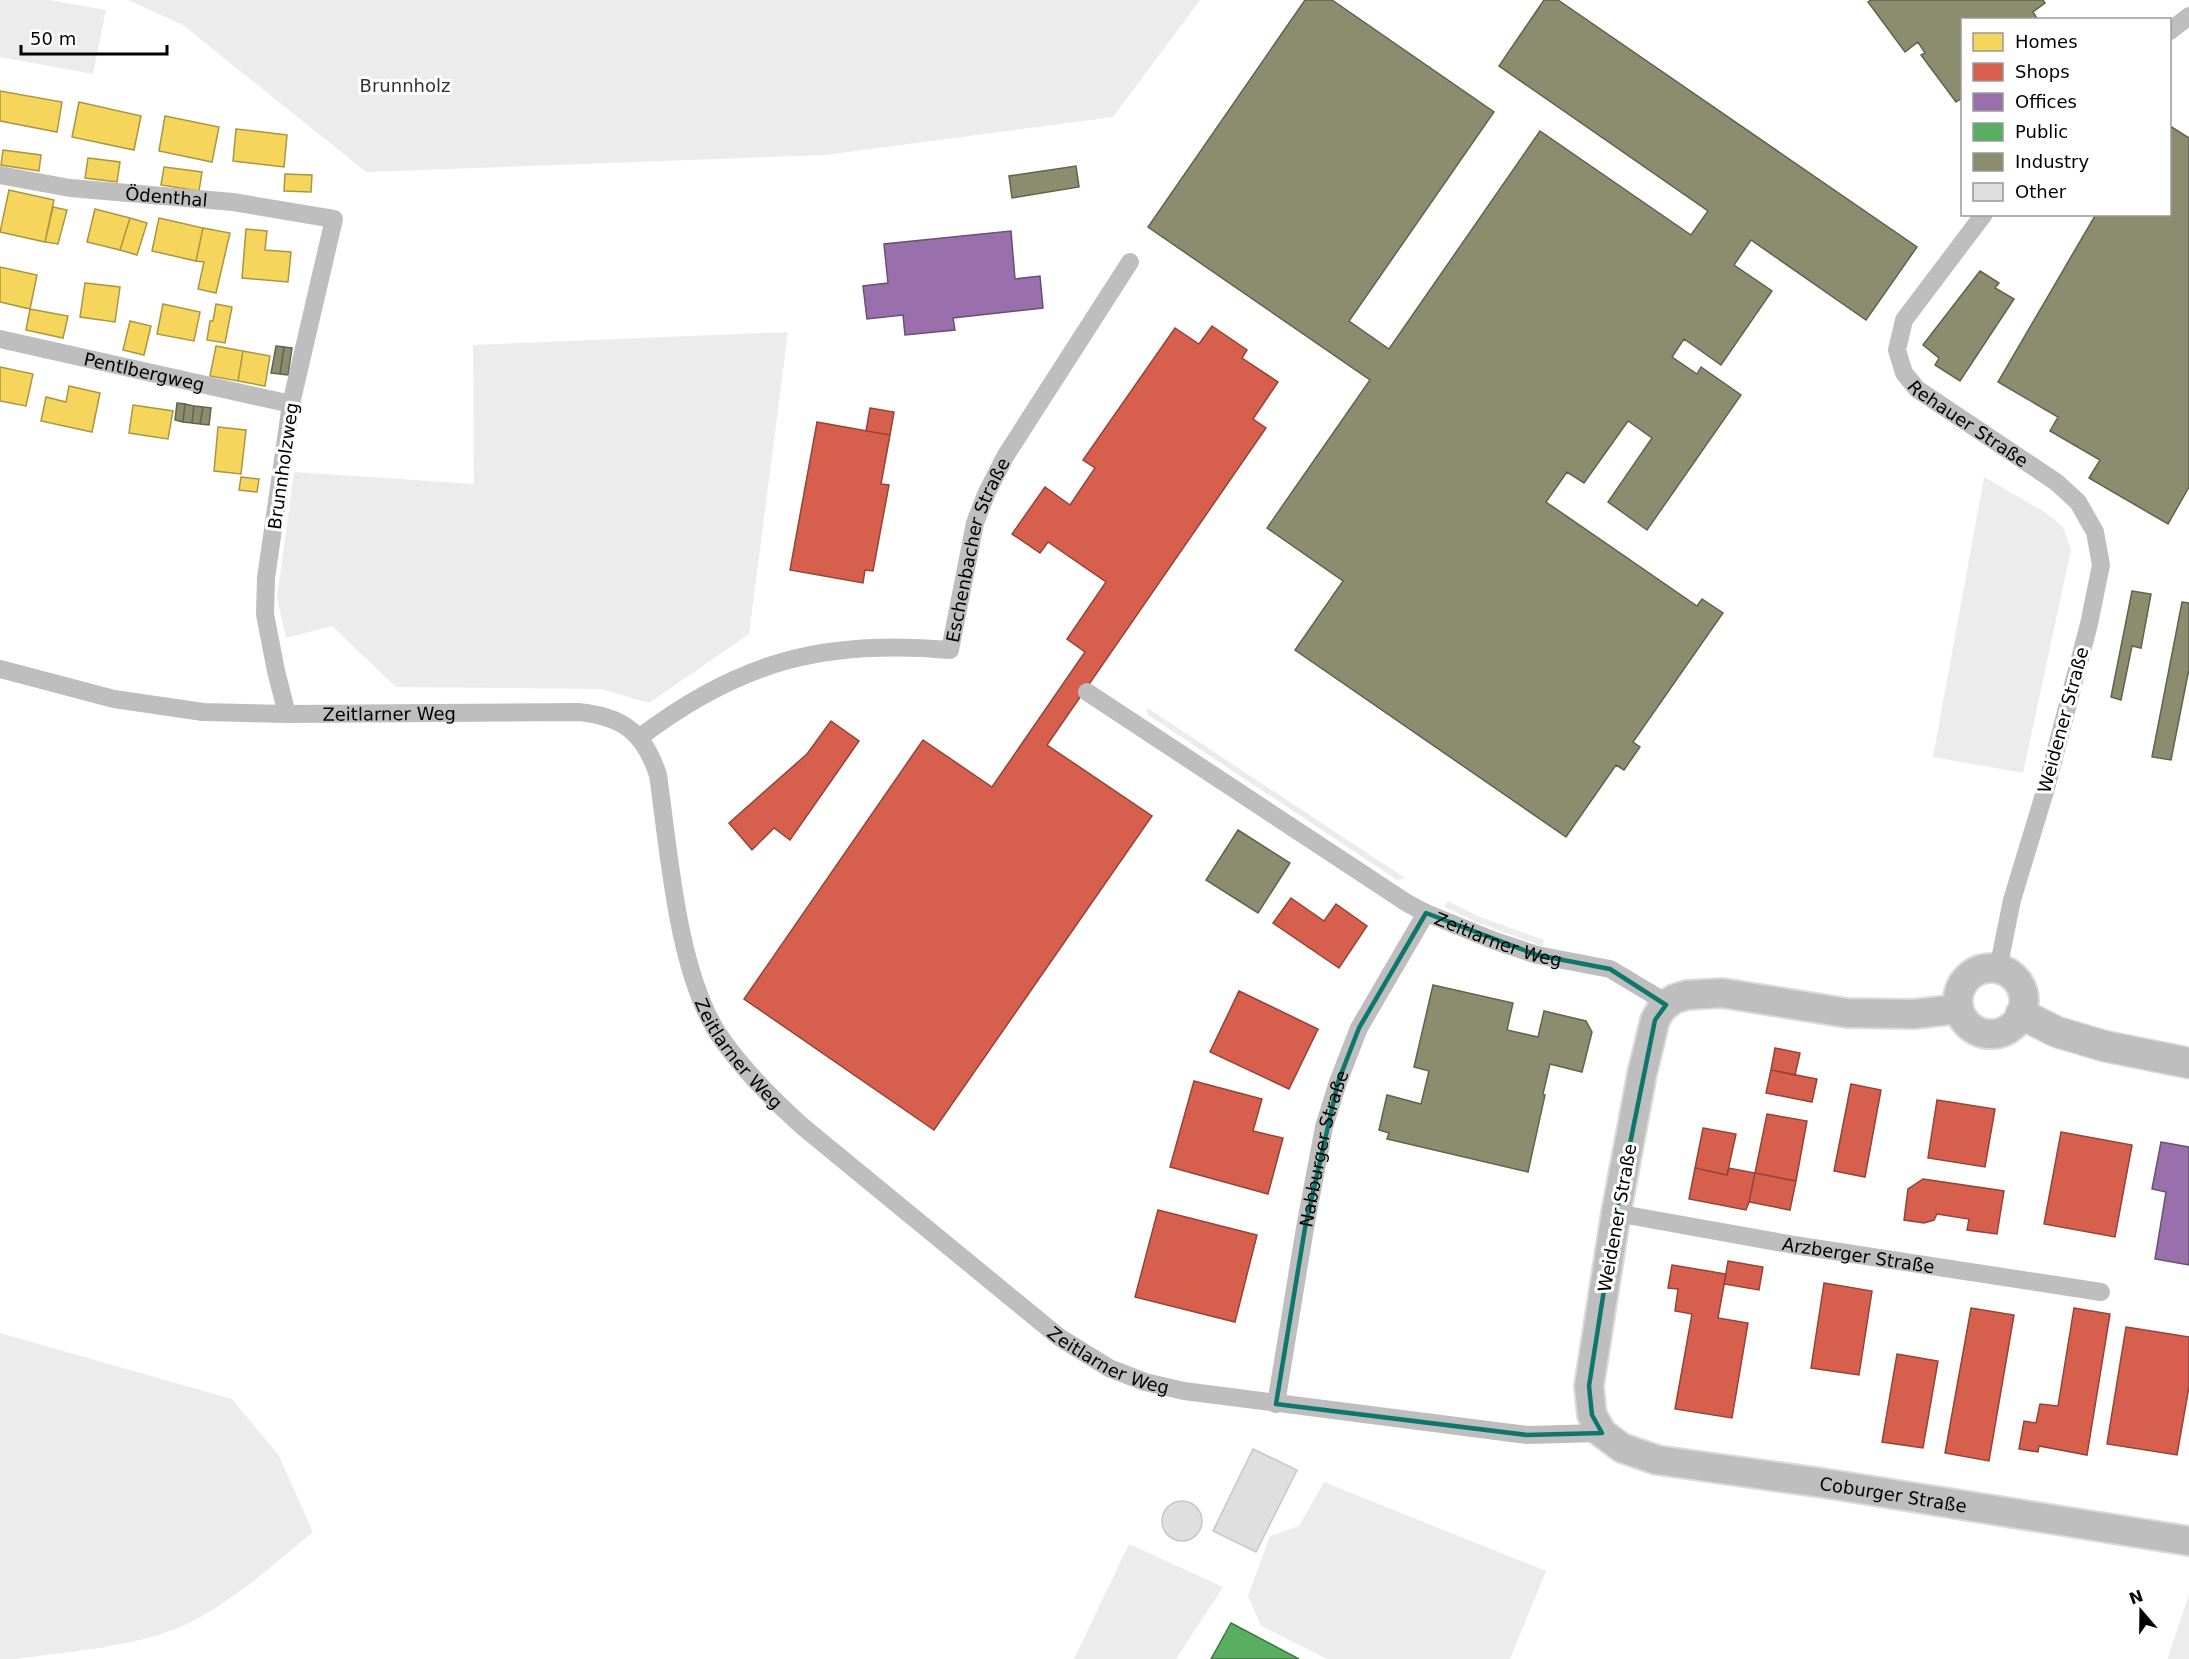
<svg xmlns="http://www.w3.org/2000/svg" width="2189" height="1659" viewBox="0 0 2189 1659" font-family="'DejaVu Sans',sans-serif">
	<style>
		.green { fill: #ececec }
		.homes { fill: #f6d55c; stroke: #ac9540; stroke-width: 1.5 }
		.shops { fill: #d6604d; stroke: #964336; stroke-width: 1.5 }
		.offices { fill: #9970ab; stroke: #6b4e78; stroke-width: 1.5 }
		.public { fill: #5aae61; stroke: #3f7a44; stroke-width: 1.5 }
		.industry { fill: #8c8c6e; stroke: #62624d; stroke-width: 1.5 }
		.building { fill: #dfdfdf; stroke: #c7c7c7; stroke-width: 1.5 }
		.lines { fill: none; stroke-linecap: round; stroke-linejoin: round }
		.primary-casing { stroke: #dbdbdb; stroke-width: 32 }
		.trunk-casing { stroke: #dbdbdb; stroke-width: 33 }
		.minor { stroke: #bebebe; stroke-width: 18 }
		.primary { stroke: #bebebe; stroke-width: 28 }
		.trunk { stroke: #bebebe; stroke-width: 30 }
		.marked { fill: none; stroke: #0f766e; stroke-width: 4.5; stroke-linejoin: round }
		.labels { text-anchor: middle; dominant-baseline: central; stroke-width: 6; stroke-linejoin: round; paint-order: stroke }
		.park-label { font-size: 18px; fill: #333; stroke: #fff }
		.street-label { font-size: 18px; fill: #000; stroke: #fff }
	</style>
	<rect width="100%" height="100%" fill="#fff"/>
	<!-- green -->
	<path class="green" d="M 0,0 L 50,0 L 106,10 L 93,74 L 0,57 Z
		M 128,0 L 1200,0 L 1113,117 L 826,155 L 366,172 L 183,25 Z
		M 788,332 L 749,634 L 649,703 L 601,689 L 396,687 L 332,626 L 286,638 L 277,598 L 294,472 L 474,484 L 473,345 Z
		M 1984,477 L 2046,513 L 2063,527 L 2071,550 L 2023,773 L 1933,757 Z
		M 1146,707 L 1405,878 L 1397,880 L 1148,715 Z
		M 1448,901 L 1480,917 L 1544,940 L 1542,946 L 1479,923 L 1444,907 Z
		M 0,1333 L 232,1399 L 279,1456 L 313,1532 C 274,1564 236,1599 191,1622 C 142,1647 70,1651 16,1659 L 0,1659 Z
		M 1324,1482 L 1546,1571 L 1510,1659 L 1327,1659 L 1261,1626 L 1248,1596 L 1270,1536 L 1299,1526 Z
		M 1129,1544 L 1223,1587 L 1176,1659 L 1074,1659 Z
		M 2189,1595 L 2189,1659 L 2168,1659 L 2168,1657 Z"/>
	<!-- homes -->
	<path class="homes" d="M 0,91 L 62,102 L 57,132 L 0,121 Z
		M 79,102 L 141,116 L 134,150 L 72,137 Z
		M 165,116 L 219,127 L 212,162 L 159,151 Z
		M 236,129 L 287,135 L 284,167 L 233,161 Z
		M 3,150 L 41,155 L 39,171 L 1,165 Z
		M 88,158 L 120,162 L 117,182 L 85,178 Z
		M 164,167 L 202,172 L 199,191 L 161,185 Z
		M 285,174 L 312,175 L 311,192 L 284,191 Z
		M 9,190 L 54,200 L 45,242 L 0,232 Z
		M 53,207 L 67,210 L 58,244 L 45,242 Z
		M 95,209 L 130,218 L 120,250 L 87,242 Z
		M 130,218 L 147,223 L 137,255 L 120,250 Z
		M 159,218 L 203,228 L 196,261 L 152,251 Z
		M 203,228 L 230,233 L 216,293 L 198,289 L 204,262 L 196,261 Z
		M 246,229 L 267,231 L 265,250 L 291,252 L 288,282 L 242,278 Z
		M 0,267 L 37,275 L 30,309 L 0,302 Z
		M 85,283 L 120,287 L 115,322 L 80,317 Z
		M 163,304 L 200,312 L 194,341 L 157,334 Z
		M 216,304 L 232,307 L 225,343 L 207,340 L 210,321 L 213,321 Z
		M 30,309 L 68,316 L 63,338 L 26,330 Z
		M 130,321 L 151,326 L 144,355 L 123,350 Z
		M 216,346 L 243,351 L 238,381 L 210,376 Z
		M 243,351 L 270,356 L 265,386 L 238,381 Z
		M 0,367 L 33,374 L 26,406 L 0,401 Z
		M 69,386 L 100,393 L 92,432 L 41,421 L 46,397 L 66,402 Z
		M 133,405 L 173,411 L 168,439 L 129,433 Z
		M 218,427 L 246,430 L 241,474 L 214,471 Z
		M 241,477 L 259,479 L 257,492 L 239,490 Z"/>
	<!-- shops -->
	<path class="shops" d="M 1212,326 L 1247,350 L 1242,358 L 1278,382 L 1253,419 L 1266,428 L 1047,745 L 1152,816 L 934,1130 L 744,999 L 923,740 L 992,787 L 1085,652 L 1067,639 L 1106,582 L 1048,542 L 1040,553 L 1012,534 L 1045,487 L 1070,505 L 1095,468 L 1083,460 L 1175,328 L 1199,344 Z
		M 870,408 L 894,412 L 890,435 L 866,431 Z
		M 817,422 L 890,435 L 881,484 L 889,485 L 873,571 L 865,570 L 863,583 L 790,570 Z
		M 831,721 L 859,741 L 790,840 L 774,828 L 752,850 L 729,823 L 807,754 Z
		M 1291,898 L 1324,921 L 1336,904 L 1367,926 L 1339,968 L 1273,923 Z
		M 1239,991 L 1318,1029 L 1289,1089 L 1210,1052 Z
		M 1775,1048 L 1800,1053 L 1795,1075 L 1771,1070 Z
		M 1771,1070 L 1817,1079 L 1812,1102 L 1766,1093 Z
		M 1194,1081 L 1262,1099 L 1253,1131 L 1283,1138 L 1268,1194 L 1170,1167 Z
		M 1851,1084 L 1881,1090 L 1865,1177 L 1834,1171 Z
		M 1937,1100 L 1995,1109 L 1985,1167 L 1928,1158 Z
		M 1767,1114 L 1807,1121 L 1796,1181 L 1755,1173 Z
		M 1703,1128 L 1736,1134 L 1727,1175 L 1695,1168 Z
		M 2061,1132 L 2132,1145 L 2115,1237 L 2044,1224 Z
		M 1695,1168 L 1727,1175 L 1729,1168 L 1755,1173 L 1749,1202 L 1746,1210 L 1689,1199 Z
		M 1755,1173 L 1796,1181 L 1790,1210 L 1749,1202 Z
		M 1923,1179 L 2004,1191 L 1997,1234 L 1967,1230 L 1969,1219 L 1937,1214 L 1934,1220 L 1924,1223 L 1904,1220 L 1908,1189 Z
		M 1158,1210 L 1257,1235 L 1235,1322 L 1135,1297 Z
		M 1728,1261 L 1763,1267 L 1759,1290 L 1724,1284 Z
		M 1672,1265 L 1726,1274 L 1718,1318 L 1748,1323 L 1732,1418 L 1675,1409 L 1692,1314 L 1675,1311 L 1678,1289 L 1668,1288 Z
		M 1824,1283 L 1872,1291 L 1859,1375 L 1811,1368 Z
		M 1971,1308 L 2014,1315 L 1989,1461 L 1945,1453 Z
		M 2074,1308 L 2110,1314 L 2087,1455 L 2039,1446 L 2038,1452 L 2019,1449 L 2024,1421 L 2036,1423 L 2040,1404 L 2058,1406 Z
		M 2126,1327 L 2189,1337 L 2189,1387 L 2177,1455 L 2107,1444 Z
		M 1897,1354 L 1938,1361 L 1923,1448 L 1882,1442 Z"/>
	<!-- offices -->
	<path class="offices" d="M 1011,231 L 1015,279 L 1040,276 L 1043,308 L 953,318 L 955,330 L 905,335 L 903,315 L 867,319 L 863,286 L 888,283 L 884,244 Z
		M 2161,1142 L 2189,1147 L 2189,1265 L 2155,1259 L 2166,1192 L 2152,1189 Z"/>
	<!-- public -->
	<path class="public" d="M 1231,1623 L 1299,1659 L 1211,1659 Z"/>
	<!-- industry -->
	<path class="industry" d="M 1305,0 L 1332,0 L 1494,112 L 1349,321 L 1389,349 L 1540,131 L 1691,235 L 1708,211 L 1499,66 L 1544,0 L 1558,0 L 1917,247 L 1866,320 L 1751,240 L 1734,265 L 1772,291 L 1721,365 L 1684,339 L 1672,357 L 1697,374 L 1701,367 L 1741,395 L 1647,530 L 1608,502 L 1652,438 L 1628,421 L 1584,483 L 1567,472 L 1546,502 L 1697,606 L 1702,599 L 1723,613 L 1633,742 L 1640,747 L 1624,770 L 1616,765 L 1566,837 L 1295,650 L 1343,581 L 1267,528 L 1370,380 L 1148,227 Z
		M 1871,0 L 2043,0 L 2045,3 L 2033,12 L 2038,20 L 1962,20 L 1962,98 L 1956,102 L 1921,55 L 1925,53 L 1918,42 L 1905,52 L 1868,2 Z
		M 2170,126 L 2189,138 L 2189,487 L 2168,524 L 2089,478 L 2100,460 L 2050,431 L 2058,417 L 1998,382 L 2096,214 L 2170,214 Z
		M 1076,166 L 1079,187 L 1012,198 L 1009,176 Z
		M 1980,271 L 1999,283 L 1995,288 L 2014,299 L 1960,381 L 1935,365 L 1939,358 L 1923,345 Z
		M 276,346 L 284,347 L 280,374 L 271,373 Z
		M 284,347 L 292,348 L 288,375 L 280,374 Z
		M 177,403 L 185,404 L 183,422 L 175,420 Z
		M 185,404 L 194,406 L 192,423 L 183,422 Z
		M 194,406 L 203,407 L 200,424 L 192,423 Z
		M 203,407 L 211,408 L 209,425 L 200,424 Z
		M 2132,591 L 2151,594 L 2141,648 L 2132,646 L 2121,700 L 2111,697 Z
		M 2182,602 L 2189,603 L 2189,669 L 2171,760 L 2152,757 Z
		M 1238,830 L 1290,863 L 1258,913 L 1206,880 Z
		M 1433,985 L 1513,1003 L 1507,1030 L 1538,1037 L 1544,1011 L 1586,1021 L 1592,1032 L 1582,1072 L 1550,1064 L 1543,1094 L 1545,1095 L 1528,1172 L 1387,1139 L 1389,1133 L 1379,1130 L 1387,1095 L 1421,1104 L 1429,1071 L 1414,1067 Z"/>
	<!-- building -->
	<path class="building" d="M 1253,1449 L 1297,1470 L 1256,1552 L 1213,1531 Z
		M1162 1521a20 20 0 1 1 40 0a20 20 0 1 1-40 0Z"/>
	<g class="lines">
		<defs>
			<g id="primary">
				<circle cx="1991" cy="1001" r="33"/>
				<path id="s9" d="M 1958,1009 L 1914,1014 L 1847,1013 L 1722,993 L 1687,995 L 1674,999 L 1662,1008 L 1655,1020 L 1642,1074 L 1616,1213 L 1589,1386 L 1592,1415 L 1602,1433 L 1622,1448 L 1657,1460 L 1823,1483 L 2189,1541"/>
			</g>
			<path id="trunk" d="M 2021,1014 L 2057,1032 L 2104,1046 L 2189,1063"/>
		</defs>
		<!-- primary casing -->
		<use href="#primary" class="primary-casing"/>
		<!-- trunk casing -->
		<use href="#trunk" class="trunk-casing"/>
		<!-- minor -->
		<g class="minor">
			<path d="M 2170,31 L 2189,16"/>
			<path id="s1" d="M 0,175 L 70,188 L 233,202 L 334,219 L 291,404 L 266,578 L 265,614 L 276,671 L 287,714"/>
			<path id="s2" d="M 1984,214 L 1904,320 L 1897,350 L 1904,373 L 1917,389 L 2056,482 L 2078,502 L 2095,532 L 2101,565 L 2089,624 L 2046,788 L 2012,900 L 1998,969"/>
			<path id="s3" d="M 0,339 L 291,404"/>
			<path id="s4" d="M 0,669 L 114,699 L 203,712 L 287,714 L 578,712 C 622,716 644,732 658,775 C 669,851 677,971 719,1035 C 742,1069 771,1098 802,1126 L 1059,1337 L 1109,1368 L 1145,1382 L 1184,1391 L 1527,1435 L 1602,1433"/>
			<path id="s5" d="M 1087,692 L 1407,903 L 1426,913 L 1495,941 L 1537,955 L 1610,969 L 1662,1000 L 1666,1005"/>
			<path id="s6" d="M 640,737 C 740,661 825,639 950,650 L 975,523 L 987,492 L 1006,455 L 1130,262"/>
			<path id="s7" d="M 1616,1213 L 1794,1245 L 2101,1292"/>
			<path id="s8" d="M 1276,1404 L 1305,1228 L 1324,1127 L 1338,1082 L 1359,1028 L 1426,913"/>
		</g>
		<!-- primary -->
		<use href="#primary" class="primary"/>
		<!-- trunk -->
		<use href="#trunk" class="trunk"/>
	</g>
	<!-- marked area -->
	<path class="marked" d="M 1426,913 L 1537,955 L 1610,969 L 1666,1005 L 1655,1020 L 1616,1213 L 1589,1386 L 1592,1415 L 1602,1433 L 1527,1435 L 1276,1404 L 1305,1228 L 1338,1082 L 1359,1028 Z"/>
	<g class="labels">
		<!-- park labels -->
		<g class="park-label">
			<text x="405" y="85">Brunnholz</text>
		</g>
		<!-- street labels -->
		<g class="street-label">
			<text stroke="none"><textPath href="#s1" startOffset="168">Ödenthal</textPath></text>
			<text stroke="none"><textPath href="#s3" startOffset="148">Pentlbergweg</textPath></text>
			<text stroke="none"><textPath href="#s2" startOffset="270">Rehauer Straße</textPath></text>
			<text transform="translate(283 466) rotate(-82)">Brunnholzweg</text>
			<text stroke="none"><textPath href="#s6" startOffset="435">Eschenbacher Straße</textPath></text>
			<text stroke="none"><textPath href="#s4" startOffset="394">Zeitlarner Weg</textPath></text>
			<text transform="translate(2063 720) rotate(-75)">Weidener Straße</text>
			<text stroke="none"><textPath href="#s5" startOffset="482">Zeitlarner Weg</textPath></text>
			<text stroke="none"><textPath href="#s4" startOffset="988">Zeitlarner Weg</textPath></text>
			<text stroke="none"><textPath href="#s8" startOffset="260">Nabburger Straße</textPath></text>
			<text transform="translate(1617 1218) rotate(-80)">Weidener Straße</text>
			<text stroke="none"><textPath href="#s7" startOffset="246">Arzberger Straße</textPath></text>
			<text stroke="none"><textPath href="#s4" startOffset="1473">Zeitlarner Weg</textPath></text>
			<text stroke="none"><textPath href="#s9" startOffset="1038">Coburger Straße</textPath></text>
		</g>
	</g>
	<!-- legend -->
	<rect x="1961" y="18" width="210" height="198" fill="#ffffff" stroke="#999999" stroke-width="1.5"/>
	<rect x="1973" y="33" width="30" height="18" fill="#f6d55c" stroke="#999999" stroke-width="1.5"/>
	<text x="2015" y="48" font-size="18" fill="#000000">Homes</text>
	<rect x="1973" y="63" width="30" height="18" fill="#d6604d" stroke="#999999" stroke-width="1.5"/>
	<text x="2015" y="78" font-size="18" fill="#000000">Shops</text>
	<rect x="1973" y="93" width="30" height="18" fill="#9970ab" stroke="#999999" stroke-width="1.5"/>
	<text x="2015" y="108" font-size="18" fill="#000000">Offices</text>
	<rect x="1973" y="123" width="30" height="18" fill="#5aae61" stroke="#999999" stroke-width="1.5"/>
	<text x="2015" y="138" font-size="18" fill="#000000">Public</text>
	<rect x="1973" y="153" width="30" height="18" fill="#8c8c6e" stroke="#999999" stroke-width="1.5"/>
	<text x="2015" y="168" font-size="18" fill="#000000">Industry</text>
	<rect x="1973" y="183" width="30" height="18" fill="#dfdfdf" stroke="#999999" stroke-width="1.5"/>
	<text x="2015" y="198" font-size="18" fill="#000000">Other</text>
	<!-- north arrow -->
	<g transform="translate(2141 1611) rotate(340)" stroke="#ffffff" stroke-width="4.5" paint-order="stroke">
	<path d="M0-4.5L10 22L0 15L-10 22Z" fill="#000000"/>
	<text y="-9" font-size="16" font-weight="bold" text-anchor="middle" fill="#000000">N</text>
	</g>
	<!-- scale -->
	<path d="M21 45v9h146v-9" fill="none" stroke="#000000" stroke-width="3"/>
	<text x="30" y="45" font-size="18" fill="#000000" stroke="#ffffff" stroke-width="4.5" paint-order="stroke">50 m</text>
</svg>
